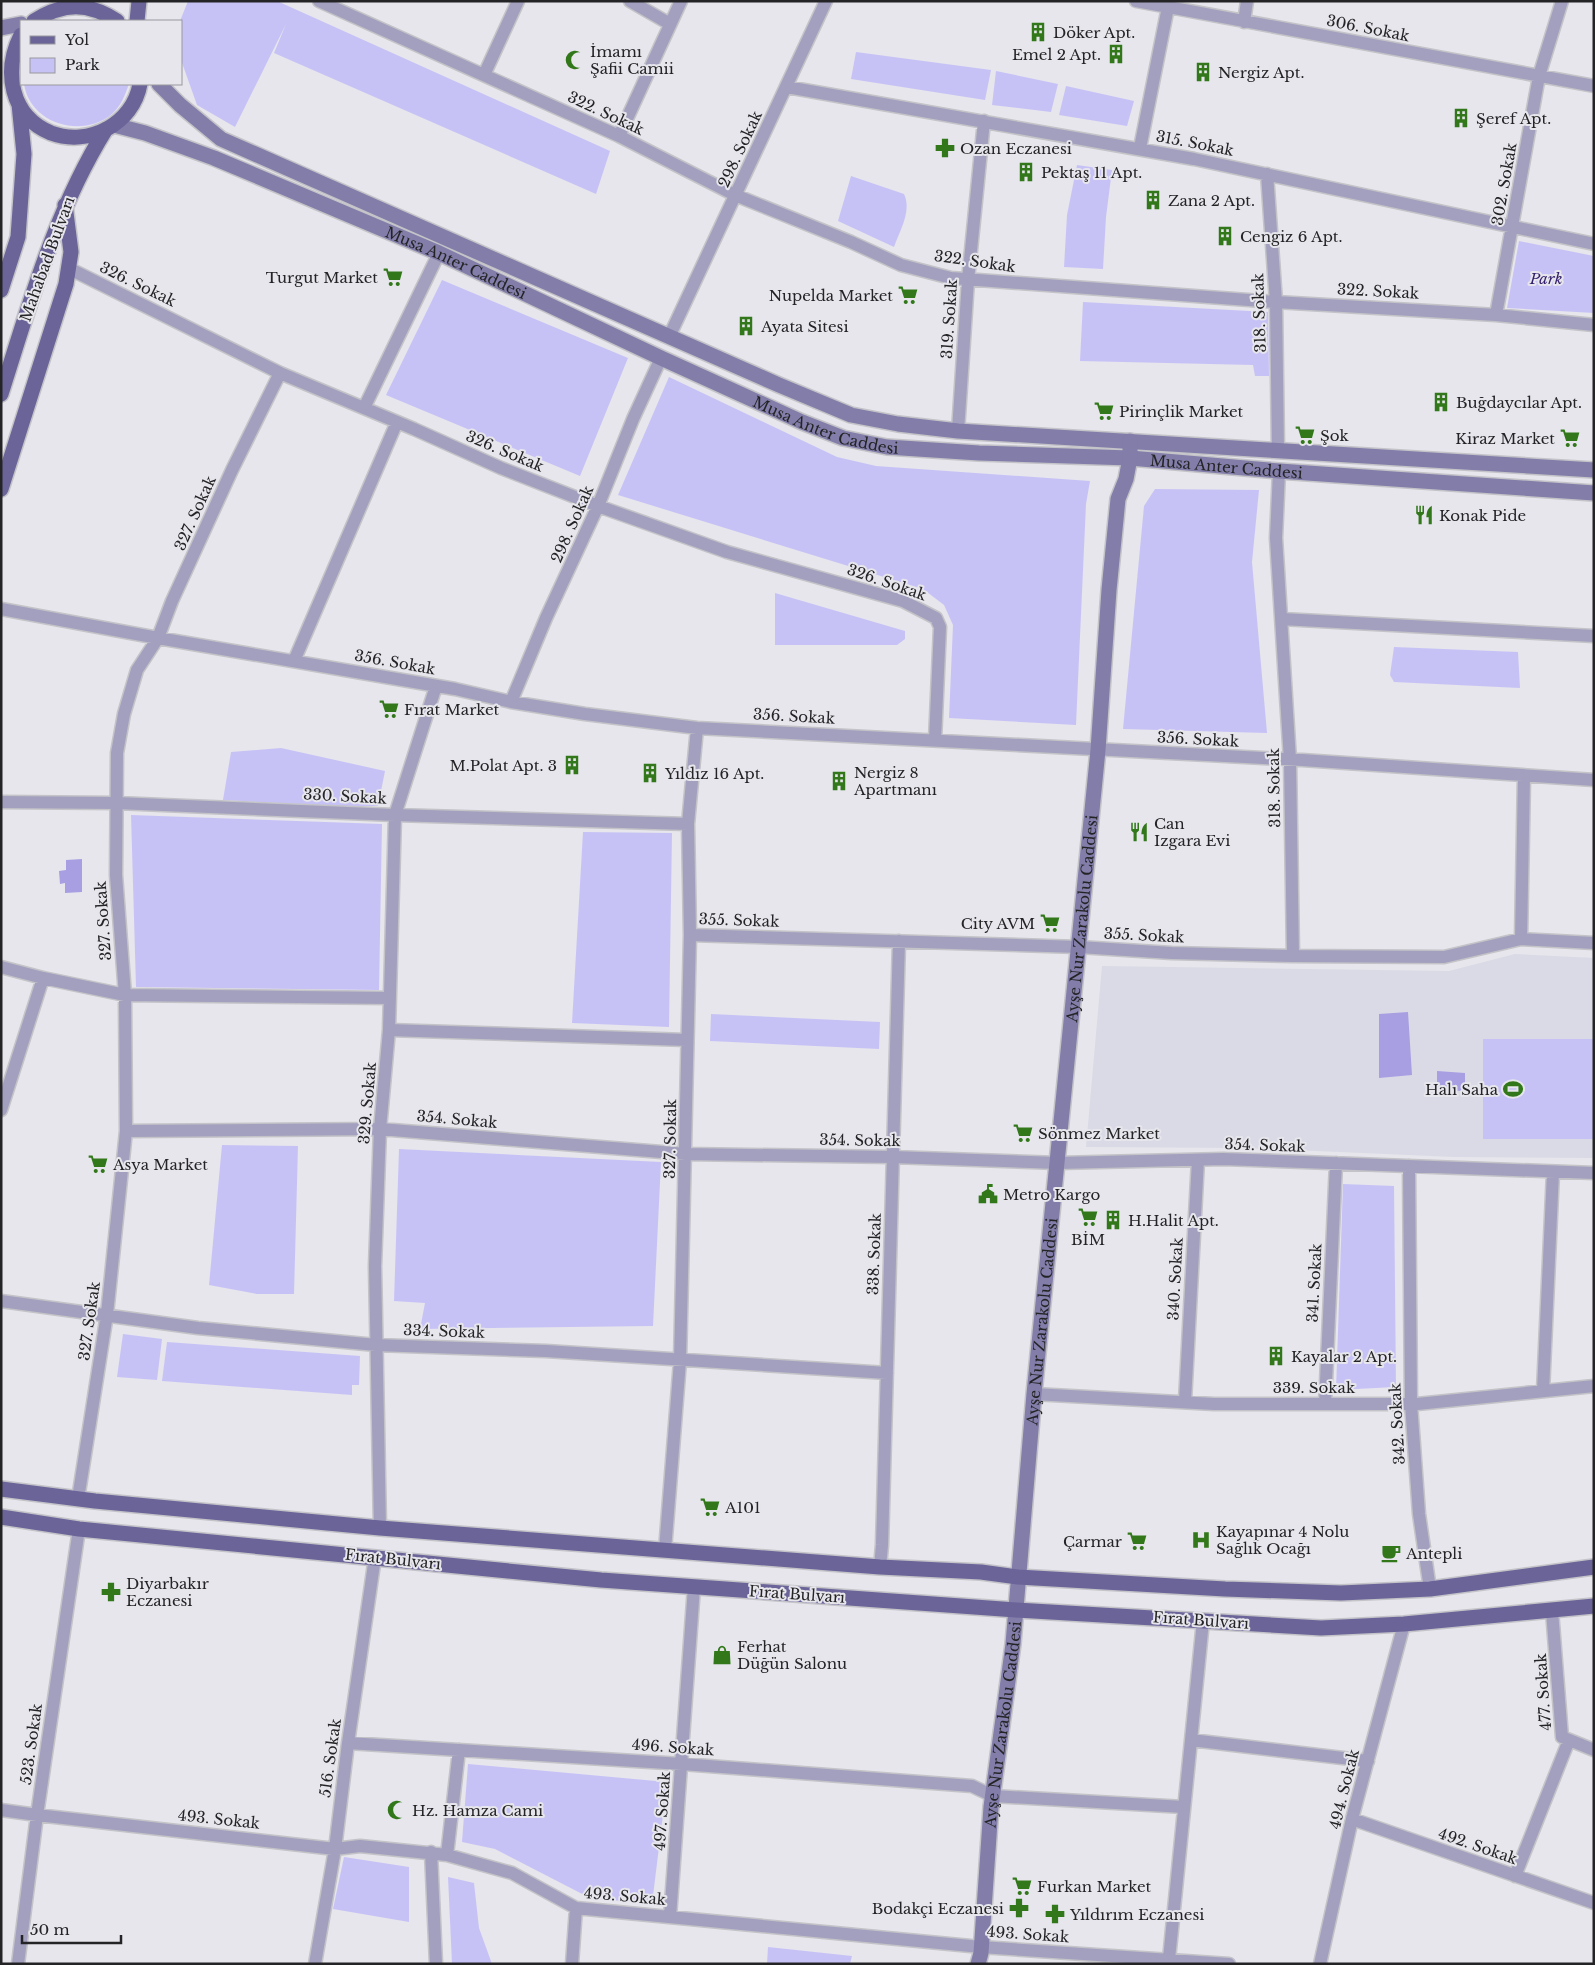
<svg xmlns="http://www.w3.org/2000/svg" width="1595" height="1965" viewBox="0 0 1595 1965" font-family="'Libre Baskerville',serif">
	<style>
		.built { fill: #dadae6 }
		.green { fill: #c7c2f6 }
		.water { fill: #a79fe2 }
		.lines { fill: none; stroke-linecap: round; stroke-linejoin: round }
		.street-casing { stroke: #c3c3c8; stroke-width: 15 }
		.secondary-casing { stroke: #c3c3c8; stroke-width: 18 }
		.primary-casing { stroke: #c3c3c8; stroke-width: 18 }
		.street { stroke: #a2a0be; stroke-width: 12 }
		.secondary { stroke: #827da9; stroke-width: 15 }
		.primary { stroke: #6a6499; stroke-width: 15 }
		.labels { text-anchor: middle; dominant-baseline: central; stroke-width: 4; stroke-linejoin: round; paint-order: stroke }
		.street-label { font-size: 15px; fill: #242426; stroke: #e6e6ec }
		.poi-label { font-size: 15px; fill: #242426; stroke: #e6e6ec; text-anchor: start }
		.park-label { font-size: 15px; font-style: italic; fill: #341f6d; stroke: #e6e6ec }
	</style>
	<rect width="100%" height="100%" fill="#e6e6ec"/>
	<!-- built -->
	<path class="built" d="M 1515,954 L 1594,958 L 1594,1158 L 1454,1157 L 1246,1148 L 1086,1147 L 1102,966 L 1449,971 Z"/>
	<!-- green -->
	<path class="green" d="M 188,1 L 277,1 L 610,151 L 596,194 L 274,53 L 286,24 L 235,127 L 197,105 L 181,60 L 181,21 L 180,21 Z
		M 856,52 L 991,70 L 985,100 L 851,79 Z
		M 996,71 L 1058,84 L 1051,112 L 992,105 Z
		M 24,84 L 129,84 C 125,95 121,106 112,114 C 82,139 30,124 24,84 Z
		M 1066,86 L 1134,101 L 1127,126 L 1059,115 Z
		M 1077,165 L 1112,170 L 1106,217 L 1103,269 L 1064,267 L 1067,215 Z
		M 851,176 L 904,194 C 912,211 900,230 894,247 L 838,221 Z
		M 1519,241 L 1594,256 L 1594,313 L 1507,308 Z
		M 442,280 L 628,358 L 580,476 L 386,395 Z
		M 1083,302 L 1268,312 L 1269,376 L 1255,376 L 1253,365 L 1080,361 Z
		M 669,377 L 837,457 L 876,466 L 1090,481 L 1086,504 L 1076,725 L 949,718 L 953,625 L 944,605 L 923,589 L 618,495 Z
		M 1155,489 L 1259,490 L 1252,562 L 1267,733 L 1123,729 L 1144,506 Z
		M 775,593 L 905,631 L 905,639 L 897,645 L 775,645 Z
		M 1394,647 L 1518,652 L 1520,688 L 1394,682 L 1390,675 Z
		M 281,748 L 385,771 L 378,806 L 337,806 L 223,800 L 231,752 Z
		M 131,815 L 382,824 L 379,990 L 136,987 Z
		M 583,832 L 672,833 L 669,1027 L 572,1023 Z
		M 711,1014 L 880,1022 L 879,1049 L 710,1041 Z
		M 1483,1039 L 1594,1039 L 1594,1139 L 1483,1139 Z
		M 222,1145 L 298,1146 L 294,1294 L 257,1294 L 209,1285 Z
		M 399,1149 L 661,1162 L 653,1326 L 420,1329 L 425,1303 L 394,1301 Z
		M 1343,1184 L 1394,1186 L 1396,1387 L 1336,1390 Z
		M 123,1334 L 162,1339 L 157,1380 L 117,1377 Z
		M 167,1342 L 360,1356 L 359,1385 L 352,1385 L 352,1395 L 162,1381 Z
		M 468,1764 L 667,1782 L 652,1904 L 590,1898 L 495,1849 L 462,1842 Z
		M 344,1857 L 409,1867 L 409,1922 L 333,1909 Z
		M 448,1877 L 474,1883 L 479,1928 L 492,1964 L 452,1964 Z
		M 768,1947 L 852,1956 L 850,1964 L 767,1964 Z"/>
	<!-- water -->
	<path class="water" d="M 82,859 L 82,892 L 65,893 L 65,883 L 60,884 L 59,871 L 66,870 L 66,860 Z
		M 1408,1012 L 1412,1075 L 1379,1078 L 1379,1014 Z
		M 1437,1071 L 1465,1073 L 1465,1091 L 1437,1090 Z"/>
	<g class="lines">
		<defs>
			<path id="street" d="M 319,1 L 619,136 L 735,195 L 851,242 L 901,265 L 951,278 L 1276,302 L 1496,315 L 1594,325
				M 630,1 L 670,24
				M 1136,1 L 1594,86
				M 1244,22 L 1247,1
				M 484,75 L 518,1
				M 787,87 L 1194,159 L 1594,244
				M 619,136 L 681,1
				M 1140,148 L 1168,7
				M 1267,174 L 1276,302 L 1278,451
				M 68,268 L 280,373 L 414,429 L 501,468 L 598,506 L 727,552 L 903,601 L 936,618 L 940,627 L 935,740
				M 1496,315 L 1539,76 L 1562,1
				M 669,337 L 826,1
				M 364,408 L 439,253
				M 958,431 L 968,280 L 984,121
				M 1279,471 L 1276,538 L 1290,760 L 1293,956
				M 1,609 L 158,638 L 455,689 L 511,702 L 585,714 L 697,728 L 1302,760 L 1594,780
				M 1282,619 L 1594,636
				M 294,661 L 397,422
				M 511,702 L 546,618 L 598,506 L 633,419 L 661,358
				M 1,802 L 117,803 L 395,815 L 688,824
				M 690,935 L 1079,947 L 1172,953 L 1293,956 L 1444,957 L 1521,939 L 1594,943
				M 1521,939 L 1524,776
				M 1,967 L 43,978 L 125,995 L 390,998
				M 389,1030 L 687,1040
				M 1,1110 L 43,978
				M 126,1131 L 380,1129 L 686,1154 L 893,1157 L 1058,1163 L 1223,1159 L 1594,1173
				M 1409,1166 L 1411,1404 L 1419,1514 L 1430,1589
				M 1,1301 L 198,1328 L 376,1345 L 546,1351 L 887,1373
				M 1543,1391 L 1553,1172
				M 1034,1394 L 1214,1404 L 1417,1404 L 1594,1386
				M 1185,1401 L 1198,1160
				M 1325,1404 L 1336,1163
				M 78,1499 L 107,1314 L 126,1131 L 125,995 L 116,875 L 117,753 L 124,714 L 137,670 L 158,638 L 172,601 L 232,470 L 280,373
				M 380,1528 L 375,1266 L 380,1129 L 389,1030 L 395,815 L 436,686
				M 665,1550 L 680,1361 L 690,935 L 688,824 L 697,728
				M 880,1567 L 882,1545 L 899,941
				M 1552,1611 L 1562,1737 L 1594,1750
				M 1191,1740 L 1368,1761
				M 348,1743 L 682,1764 L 972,1786 L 993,1796 L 1184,1807
				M 1,1810 L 37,1815 L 335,1849 L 360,1846 L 447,1855 L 512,1873 L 576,1908 L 981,1947 L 1229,1964
				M 1352,1819 L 1594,1903
				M 431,1852 L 436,1964
				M 447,1855 L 459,1750
				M 1515,1876 L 1569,1740
				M 670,1917 L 694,1587
				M 1169,1959 L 1203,1621
				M 18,1964 L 37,1815 L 79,1529
				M 315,1964 L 335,1849 L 348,1743 L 375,1557
				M 572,1964 L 576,1908
				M 1320,1964 L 1352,1819 L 1404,1624"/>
			<g id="secondary">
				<path d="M 1,28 L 21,24"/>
				<path d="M 159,84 L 180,105 L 221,139 L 779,385 L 851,415 L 898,424 L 958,431 L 1594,470"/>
				<path id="s1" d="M 114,125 L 145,133 L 214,158 L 439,253 L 661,358 L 802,422 L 843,438 L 887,447 L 979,453 L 1130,458 L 1279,471 L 1594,493"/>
				<path id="s2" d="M 978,1964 L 981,1953 L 991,1807 L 1013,1644 L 1034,1394 L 1098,750 L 1109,590 L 1118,499 L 1126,479 L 1130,458 L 1130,441"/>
			</g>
			<path id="primary" d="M 34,21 C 64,2 88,2 117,21
				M 137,21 L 139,1
				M 21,35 C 3,71 10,116 51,133 C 89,147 133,124 140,84
				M 1,290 L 18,237 L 24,154 L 19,104
				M 1,394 C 30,303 55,211 106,129
				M 1,489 L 66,284 L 71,252 L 65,205
				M 1,1489 L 95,1501 L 380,1528 L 880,1567 L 981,1572 L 1018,1577 L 1225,1589 L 1341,1593 L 1430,1589 L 1594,1567
				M 1,1517 L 79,1529 L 601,1580 L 1016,1610 L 1321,1628 L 1404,1624 L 1594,1606"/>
		</defs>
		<!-- street casing -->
		<use href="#street" class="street-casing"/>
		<!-- secondary casing -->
		<use href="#secondary" class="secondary-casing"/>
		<!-- primary casing -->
		<use href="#primary" class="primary-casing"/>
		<!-- street -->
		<use href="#street" class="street"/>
		<!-- secondary -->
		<use href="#secondary" class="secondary"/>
		<!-- primary -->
		<use href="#primary" class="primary"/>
	</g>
	<!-- icons -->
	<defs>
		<symbol id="building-bare" viewBox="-9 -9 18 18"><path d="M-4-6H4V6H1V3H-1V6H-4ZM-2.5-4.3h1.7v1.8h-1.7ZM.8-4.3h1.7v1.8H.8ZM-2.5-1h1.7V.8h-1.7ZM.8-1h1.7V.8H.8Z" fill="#32781b" stroke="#e6e6ec" stroke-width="2.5" paint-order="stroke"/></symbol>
		<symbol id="mosque-bare" viewBox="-9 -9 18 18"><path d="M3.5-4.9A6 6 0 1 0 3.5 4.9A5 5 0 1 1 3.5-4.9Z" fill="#32781b" stroke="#e6e6ec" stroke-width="2.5" paint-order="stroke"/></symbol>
		<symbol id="pharmacy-bare" viewBox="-9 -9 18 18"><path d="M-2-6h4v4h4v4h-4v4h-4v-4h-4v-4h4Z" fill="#32781b" stroke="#e6e6ec" stroke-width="2.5" paint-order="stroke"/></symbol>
		<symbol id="supermarket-bare" viewBox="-9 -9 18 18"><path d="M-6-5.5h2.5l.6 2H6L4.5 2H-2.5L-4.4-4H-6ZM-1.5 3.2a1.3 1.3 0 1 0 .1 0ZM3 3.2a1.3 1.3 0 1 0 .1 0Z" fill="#32781b" stroke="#e6e6ec" stroke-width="2.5" paint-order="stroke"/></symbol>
		<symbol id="restaurant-bare" viewBox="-9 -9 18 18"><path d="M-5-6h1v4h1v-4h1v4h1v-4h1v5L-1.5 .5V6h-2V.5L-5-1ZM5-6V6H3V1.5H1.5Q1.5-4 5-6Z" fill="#32781b" stroke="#e6e6ec" stroke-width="2.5" paint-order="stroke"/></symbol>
		<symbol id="stadium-bare" viewBox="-9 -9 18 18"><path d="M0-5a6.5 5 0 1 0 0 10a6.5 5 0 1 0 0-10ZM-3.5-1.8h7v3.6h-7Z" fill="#32781b" stroke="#e6e6ec" stroke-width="2.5" paint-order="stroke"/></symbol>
		<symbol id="civic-bare" viewBox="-9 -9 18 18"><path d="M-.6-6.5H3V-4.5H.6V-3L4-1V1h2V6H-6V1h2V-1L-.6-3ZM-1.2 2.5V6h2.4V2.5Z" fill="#32781b" stroke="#e6e6ec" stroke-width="2.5" paint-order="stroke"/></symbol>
		<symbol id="hospital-bare" viewBox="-9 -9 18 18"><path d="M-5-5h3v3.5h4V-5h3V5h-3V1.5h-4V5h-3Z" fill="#32781b" stroke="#e6e6ec" stroke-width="2.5" paint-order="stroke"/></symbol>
		<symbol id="cafe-bare" viewBox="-9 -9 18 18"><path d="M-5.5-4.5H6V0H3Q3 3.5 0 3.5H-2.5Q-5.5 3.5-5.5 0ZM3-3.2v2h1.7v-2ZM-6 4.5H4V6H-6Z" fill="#32781b" stroke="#e6e6ec" stroke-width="2.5" paint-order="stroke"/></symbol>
		<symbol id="shop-bare" viewBox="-9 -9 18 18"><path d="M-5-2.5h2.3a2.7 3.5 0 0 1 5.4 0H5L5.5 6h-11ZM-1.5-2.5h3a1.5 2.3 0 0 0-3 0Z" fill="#32781b" stroke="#e6e6ec" stroke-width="2.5" paint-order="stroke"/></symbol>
	</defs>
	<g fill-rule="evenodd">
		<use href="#building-bare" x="1024" y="18" width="28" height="28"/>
		<use href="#building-bare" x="1102" y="40" width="28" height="28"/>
		<use href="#mosque-bare" x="561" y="46" width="28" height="28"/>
		<use href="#building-bare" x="1189" y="58" width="28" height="28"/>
		<use href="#building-bare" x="1447" y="104" width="28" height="28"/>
		<use href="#pharmacy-bare" x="931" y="134" width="28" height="28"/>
		<use href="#building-bare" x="1012" y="158" width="28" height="28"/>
		<use href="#building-bare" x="1139" y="186" width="28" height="28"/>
		<use href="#building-bare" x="1211" y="222" width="28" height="28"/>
		<use href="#supermarket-bare" x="379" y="263" width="28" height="28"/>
		<use href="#supermarket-bare" x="894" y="281" width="28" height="28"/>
		<use href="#building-bare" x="732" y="312" width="28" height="28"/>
		<use href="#building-bare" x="1427" y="388" width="28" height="28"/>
		<use href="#supermarket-bare" x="1090" y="397" width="28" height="28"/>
		<use href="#supermarket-bare" x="1291" y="421" width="28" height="28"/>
		<use href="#supermarket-bare" x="1556" y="424" width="28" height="28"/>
		<use href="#restaurant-bare" x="1410" y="501" width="28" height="28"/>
		<use href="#supermarket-bare" x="375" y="695" width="28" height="28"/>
		<use href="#building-bare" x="558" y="751" width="28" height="28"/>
		<use href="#building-bare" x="636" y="759" width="28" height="28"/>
		<use href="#building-bare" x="825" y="767" width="28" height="28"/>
		<use href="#restaurant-bare" x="1125" y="818" width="28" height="28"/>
		<use href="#supermarket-bare" x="1036" y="909" width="28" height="28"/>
		<use href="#stadium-bare" x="1499" y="1075" width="28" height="28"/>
		<use href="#supermarket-bare" x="1009" y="1119" width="28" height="28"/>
		<use href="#supermarket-bare" x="84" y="1150" width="28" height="28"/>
		<use href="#civic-bare" x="974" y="1180" width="28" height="28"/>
		<use href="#supermarket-bare" x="1074" y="1203" width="28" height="28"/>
		<use href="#building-bare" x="1099" y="1206" width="28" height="28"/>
		<use href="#building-bare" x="1262" y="1342" width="28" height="28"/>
		<use href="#supermarket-bare" x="696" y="1493" width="28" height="28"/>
		<use href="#hospital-bare" x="1187" y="1526" width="28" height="28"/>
		<use href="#supermarket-bare" x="1123" y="1527" width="28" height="28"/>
		<use href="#cafe-bare" x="1377" y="1539" width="28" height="28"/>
		<use href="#pharmacy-bare" x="97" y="1578" width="28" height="28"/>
		<use href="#shop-bare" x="708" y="1641" width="28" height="28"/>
		<use href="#mosque-bare" x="383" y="1796" width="28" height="28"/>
		<use href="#supermarket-bare" x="1008" y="1872" width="28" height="28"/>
		<use href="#pharmacy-bare" x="1005" y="1894" width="28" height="28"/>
		<use href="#pharmacy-bare" x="1041" y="1900" width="28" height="28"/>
	</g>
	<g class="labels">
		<!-- street labels -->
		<g class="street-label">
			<text transform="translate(1368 28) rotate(11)">306. Sokak</text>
			<text transform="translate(606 113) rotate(25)">322. Sokak</text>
			<text transform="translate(1195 143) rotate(11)">315. Sokak</text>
			<text transform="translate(740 149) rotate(-65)">298. Sokak</text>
			<text transform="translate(1504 184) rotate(-80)">302. Sokak</text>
			<text transform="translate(47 259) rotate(-70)">Mahabad Bulvarı</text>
			<text transform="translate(975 261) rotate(8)">322. Sokak</text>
			<text stroke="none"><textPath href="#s1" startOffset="369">Musa Anter Caddesi</textPath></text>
			<text transform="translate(138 284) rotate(26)">326. Sokak</text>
			<text transform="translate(1378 291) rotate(3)">322. Sokak</text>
			<text transform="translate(1259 313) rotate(-92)">318. Sokak</text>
			<text transform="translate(949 319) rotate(-86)">319. Sokak</text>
			<text stroke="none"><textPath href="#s1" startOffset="774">Musa Anter Caddesi</textPath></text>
			<text transform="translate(505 451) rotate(23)">326. Sokak</text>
			<text stroke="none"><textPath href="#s1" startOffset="1179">Musa Anter Caddesi</textPath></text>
			<text transform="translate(195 513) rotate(-66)">327. Sokak</text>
			<text transform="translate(572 524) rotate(-66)">298. Sokak</text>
			<text transform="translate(887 582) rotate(19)">326. Sokak</text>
			<text transform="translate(395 662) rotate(10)">356. Sokak</text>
			<text transform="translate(794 716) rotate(3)">356. Sokak</text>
			<text transform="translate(1198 739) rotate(3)">356. Sokak</text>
			<text transform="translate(1274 788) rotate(-91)">318. Sokak</text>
			<text transform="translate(345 796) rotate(3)">330. Sokak</text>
			<text stroke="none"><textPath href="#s2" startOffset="1051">Ayşe Nur Zarakolu Caddesi</textPath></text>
			<text transform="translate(739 920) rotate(2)">355. Sokak</text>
			<text transform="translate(103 921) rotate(-94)">327. Sokak</text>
			<text transform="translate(1144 935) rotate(3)">355. Sokak</text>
			<text transform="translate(367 1103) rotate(-85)">329. Sokak</text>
			<text transform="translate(457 1119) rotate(5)">354. Sokak</text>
			<text transform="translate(670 1139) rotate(-89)">327. Sokak</text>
			<text transform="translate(860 1140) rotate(1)">354. Sokak</text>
			<text transform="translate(1265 1145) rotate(2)">354. Sokak</text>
			<text transform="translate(874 1254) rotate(-88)">338. Sokak</text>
			<text transform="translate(1175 1279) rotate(-87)">340. Sokak</text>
			<text transform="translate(1314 1283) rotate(-87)">341. Sokak</text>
			<text transform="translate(89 1321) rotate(-82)">327. Sokak</text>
			<text stroke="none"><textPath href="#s2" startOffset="646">Ayşe Nur Zarakolu Caddesi</textPath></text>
			<text transform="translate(444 1331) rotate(2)">334. Sokak</text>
			<text x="1314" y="1387">339. Sokak</text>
			<text transform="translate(1397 1424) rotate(-93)">342. Sokak</text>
			<text transform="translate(393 1559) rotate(6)">Fırat Bulvarı</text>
			<text transform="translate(797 1594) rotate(4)">Fırat Bulvarı</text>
			<text transform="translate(1201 1620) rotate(4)">Fırat Bulvarı</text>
			<text transform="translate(1543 1692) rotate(-94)">477. Sokak</text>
			<text stroke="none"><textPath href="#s2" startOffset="241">Ayşe Nur Zarakolu Caddesi</textPath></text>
			<text transform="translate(31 1744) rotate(-82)">523. Sokak</text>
			<text transform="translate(673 1747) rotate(4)">496. Sokak</text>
			<text transform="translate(330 1758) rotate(-82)">516. Sokak</text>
			<text transform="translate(1344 1789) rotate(-76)">494. Sokak</text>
			<text transform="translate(662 1811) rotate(-86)">497. Sokak</text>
			<text transform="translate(219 1819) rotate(6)">493. Sokak</text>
			<text transform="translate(1478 1846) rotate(19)">492. Sokak</text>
			<text transform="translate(625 1896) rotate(5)">493. Sokak</text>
			<text transform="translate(1028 1934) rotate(4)">493. Sokak</text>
		</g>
		<!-- poi labels -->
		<g class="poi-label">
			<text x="1053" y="32">Döker Apt.</text>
			<text x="590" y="51">İmamı<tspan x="590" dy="17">Şafii Camii</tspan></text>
			<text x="1101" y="54" text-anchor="end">Emel 2 Apt.</text>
			<text x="1218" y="72">Nergiz Apt.</text>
			<text x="1476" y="118">Şeref Apt.</text>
			<text x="960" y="148">Ozan Eczanesi</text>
			<text x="1041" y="172">Pektaş 11 Apt.</text>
			<text x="1168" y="200">Zana 2 Apt.</text>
			<text x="1240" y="236">Cengiz 6 Apt.</text>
			<text x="378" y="277" text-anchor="end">Turgut Market</text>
			<text x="893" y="295" text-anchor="end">Nupelda Market</text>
			<text x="761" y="326">Ayata Sitesi</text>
			<text x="1456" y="402">Buğdaycılar Apt.</text>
			<text x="1119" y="411">Pirinçlik Market</text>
			<text x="1320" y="435">Şok</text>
			<text x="1555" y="438" text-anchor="end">Kiraz Market</text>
			<text x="1439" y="515">Konak Pide</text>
			<text x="404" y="709">Fırat Market</text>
			<text x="557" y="765" text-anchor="end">M.Polat Apt. 3</text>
			<text x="854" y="772">Nergiz 8<tspan x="854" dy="17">Apartmanı</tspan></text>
			<text x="665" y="773">Yıldız 16 Apt.</text>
			<text x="1154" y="823">Can<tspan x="1154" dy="17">Izgara Evi</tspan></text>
			<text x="1035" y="923" text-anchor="end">City AVM</text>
			<text x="1498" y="1089" text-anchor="end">Halı Saha</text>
			<text x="1038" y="1133">Sönmez Market</text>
			<text x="113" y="1164">Asya Market</text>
			<text x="1003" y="1194">Metro Kargo</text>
			<text x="1128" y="1220">H.Halit Apt.</text>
			<text x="1088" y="1239" text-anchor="middle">BİM</text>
			<text x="1291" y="1356">Kayalar 2 Apt.</text>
			<text x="725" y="1507">A101</text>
			<text x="1216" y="1531">Kayapınar 4 Nolu<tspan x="1216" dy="17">Sağlık Ocağı</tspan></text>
			<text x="1122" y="1541" text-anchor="end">Çarmar</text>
			<text x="1406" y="1553">Antepli</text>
			<text x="126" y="1583">Diyarbakır<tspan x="126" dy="17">Eczanesi</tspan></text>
			<text x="737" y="1646">Ferhat<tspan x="737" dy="17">Düğün Salonu</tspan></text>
			<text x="412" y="1810">Hz. Hamza Cami</text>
			<text x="1037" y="1886">Furkan Market</text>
			<text x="1004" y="1908" text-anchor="end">Bodakçi Eczanesi</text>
			<text x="1070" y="1914">Yıldırım Eczanesi</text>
		</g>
		<!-- park labels -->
		<g class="park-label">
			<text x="1546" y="278">Park</text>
		</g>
	</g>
	<!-- border -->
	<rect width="1595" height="1965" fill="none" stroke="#242426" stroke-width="5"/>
	<!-- legend -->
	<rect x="20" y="20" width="162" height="65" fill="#e6e6ec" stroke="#98989d"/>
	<rect x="30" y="36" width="25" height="8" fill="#6a6499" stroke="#98989d"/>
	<text x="65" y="45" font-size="15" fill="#242426">Yol</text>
	<rect x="30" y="58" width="25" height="15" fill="#c7c2f6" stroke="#98989d"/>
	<text x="65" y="70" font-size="15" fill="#242426">Park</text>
	<!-- scale -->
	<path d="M22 1935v8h99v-8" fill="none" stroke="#242426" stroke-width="2.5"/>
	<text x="30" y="1935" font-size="15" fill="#242426" stroke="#e6e6ec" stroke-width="4" paint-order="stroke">50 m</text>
</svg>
